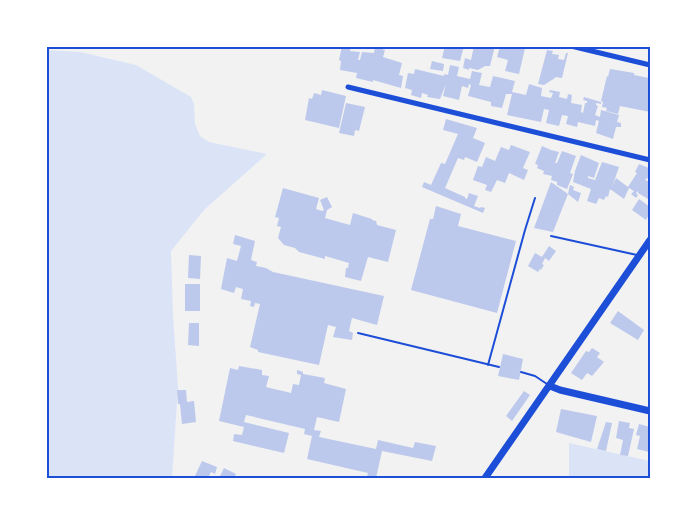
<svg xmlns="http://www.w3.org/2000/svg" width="697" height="525" viewBox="0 0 697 525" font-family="'Noto Sans',sans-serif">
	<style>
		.green { fill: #dbe4f7 }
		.building { fill: #bdc9ec }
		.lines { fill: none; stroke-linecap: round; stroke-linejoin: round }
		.service { stroke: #1d4ed8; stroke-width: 2 }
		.minor { stroke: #1d4ed8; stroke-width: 5 }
		.secondary { stroke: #1d4ed8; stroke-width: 7 }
		.neatline { fill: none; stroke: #1d4ed8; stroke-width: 2 }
	</style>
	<rect width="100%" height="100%" fill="#f2f2f2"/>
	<!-- green -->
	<path class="green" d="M 46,50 L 80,52 L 136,65 L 191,97 L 194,104 L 195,124 L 200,136 L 209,142 L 267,154 L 204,210 L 171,251 L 173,316 L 178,387 L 172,478 L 47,478 Z
		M 569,443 L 650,461 L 650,478 L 569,478 Z"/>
	<!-- building -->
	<path class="building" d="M 342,46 L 351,47 L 350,51 L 360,52 L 358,60 L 360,60 L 362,52 L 374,53 L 375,47 L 385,50 L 383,57 L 402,63 L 399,75 L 403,76 L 401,88 L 373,80 L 373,82 L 356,78 L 357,73 L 340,70 L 341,61 L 339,60 Z
		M 445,46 L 464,46 L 460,61 L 442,58 Z
		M 474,46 L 495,46 L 490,66 L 485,66 L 478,70 L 469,68 L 469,70 L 463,68 L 465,58 L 471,60 Z
		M 500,46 L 525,48 L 519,74 L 505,71 L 508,60 L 497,57 Z
		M 547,50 L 553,51 L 552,54 L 559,55 L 558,59 L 564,60 L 566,53 L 568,53 L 562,78 L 555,77 L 555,78 L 544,85 L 538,84 Z
		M 432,61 L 444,64 L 443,71 L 430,69 Z
		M 450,65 L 459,67 L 457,76 L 470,79 L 472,71 L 482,73 L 479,85 L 490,87 L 493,76 L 515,81 L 512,92 L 526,95 L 529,84 L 542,88 L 541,96 L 551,98 L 553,93 L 549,92 L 550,90 L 560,92 L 559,97 L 567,99 L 568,94 L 572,95 L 571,103 L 582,105 L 581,112 L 583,113 L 585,103 L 587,103 L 587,101 L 583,100 L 584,97 L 601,102 L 601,104 L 596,103 L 596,105 L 598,106 L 595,115 L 600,117 L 601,110 L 619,115 L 617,122 L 621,123 L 621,127 L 616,127 L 613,139 L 596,133 L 599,121 L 596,120 L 595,126 L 578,122 L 577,127 L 566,124 L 568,116 L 562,115 L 559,126 L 546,123 L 549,110 L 544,109 L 541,122 L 507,115 L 512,94 L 506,94 L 502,108 L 491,106 L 491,102 L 468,96 L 471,85 L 469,84 L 468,88 L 462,86 L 459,100 L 443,96 L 446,84 L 440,99 L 427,97 L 428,95 L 422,93 L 421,98 L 411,95 L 412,90 L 405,88 L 408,73 L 414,74 L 415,69 L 444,76 L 444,74 L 448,75 Z
		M 610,69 L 634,73 L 634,75 L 649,78 L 648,86 L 650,87 L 650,112 L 620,106 L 618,114 L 606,111 L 607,108 L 602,107 L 603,102 L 601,101 L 607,76 L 608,77 Z
		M 322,90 L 346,96 L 339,128 L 305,120 L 309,98 L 312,99 L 314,93 L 321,95 Z
		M 346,103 L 365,107 L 359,131 L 355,130 L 354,136 L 339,133 Z
		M 446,119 L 477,128 L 473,138 L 485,143 L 477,162 L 465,157 L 464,160 L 458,158 L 445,188 L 465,197 L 465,198 L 467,199 L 469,193 L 478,196 L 474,206 L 480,208 L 481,207 L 485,208 L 483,213 L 422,187 L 424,182 L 431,185 L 441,163 L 445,164 L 458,134 L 443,130 Z
		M 511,145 L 530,152 L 523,168 L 528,170 L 524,180 L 509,173 L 505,183 L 497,180 L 491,192 L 485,190 L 487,185 L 473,180 L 478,166 L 482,167 L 486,157 L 495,161 L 501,147 L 509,150 Z
		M 542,146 L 551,150 L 559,152 L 555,163 L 557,163 L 562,151 L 576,156 L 570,173 L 573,174 L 567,189 L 557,185 L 557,182 L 551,180 L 552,176 L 543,174 L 544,171 L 537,168 L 538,165 L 535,164 Z
		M 581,155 L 599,163 L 594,178 L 588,176 L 588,178 L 595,180 L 602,162 L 619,167 L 612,187 L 616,178 L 628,187 L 637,173 L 635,172 L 639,164 L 649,168 L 650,167 L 650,179 L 647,178 L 645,180 L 650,182 L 650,200 L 638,193 L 638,191 L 636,193 L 638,195 L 636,198 L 631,194 L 634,191 L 629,188 L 624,199 L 610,189 L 608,197 L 606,196 L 604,200 L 599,198 L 596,204 L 587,201 L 591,189 L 573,182 L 575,171 Z
		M 551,182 L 568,194 L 553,232 L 534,228 Z
		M 570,185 L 574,187 L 573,190 L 581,193 L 578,202 L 568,194 Z
		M 283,188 L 319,198 L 316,209 L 322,211 L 324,210 L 320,200 L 327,197 L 332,207 L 327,210 L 325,218 L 350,225 L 353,213 L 372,219 L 372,220 L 376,221 L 377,225 L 396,230 L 388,262 L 368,257 L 361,281 L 345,277 L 346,268 L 348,268 L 349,263 L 325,256 L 325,259 L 299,252 L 295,248 L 284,245 L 278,238 L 281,227 L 277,226 L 279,218 L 275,217 Z
		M 639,199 L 650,207 L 650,213 L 646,220 L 632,210 Z
		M 436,206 L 461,214 L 458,226 L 516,241 L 497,313 L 411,290 L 430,219 L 433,219 Z
		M 235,235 L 255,241 L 251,260 L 257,262 L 256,266 L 266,268 L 273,272 L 384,296 L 377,325 L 352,318 L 349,331 L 353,333 L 352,340 L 333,337 L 336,327 L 328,325 L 319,365 L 258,352 L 258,350 L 250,347 L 260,304 L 255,303 L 254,307 L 250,306 L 251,301 L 241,299 L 243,289 L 236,287 L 234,293 L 221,289 L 227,258 L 237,261 L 241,246 L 233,244 Z
		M 549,246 L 556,251 L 549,261 L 545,258 L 542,264 L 544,265 L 541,270 L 540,269 L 538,272 L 528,266 L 535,253 L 542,257 Z
		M 189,255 L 201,256 L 200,279 L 188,278 Z
		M 185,284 L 200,284 L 200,311 L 185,311 Z
		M 618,311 L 644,330 L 638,340 L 610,323 Z
		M 189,323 L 199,323 L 199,346 L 188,345 Z
		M 592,348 L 600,353 L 597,357 L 604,362 L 592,376 L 587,373 L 582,380 L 571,373 L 586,351 L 589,352 Z
		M 503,354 L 523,359 L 519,380 L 498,376 Z
		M 239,366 L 262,370 L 262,375 L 269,376 L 266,387 L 291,393 L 293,384 L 299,385 L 301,375 L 297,374 L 297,370 L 303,372 L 303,374 L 325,378 L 324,383 L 346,389 L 339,422 L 317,417 L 314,430 L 321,431 L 319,437 L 376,449 L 378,440 L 413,448 L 415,442 L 436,446 L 432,461 L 382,451 L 376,478 L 373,478 L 367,477 L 368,473 L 307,459 L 312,436 L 304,434 L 305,429 L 246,415 L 244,422 L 289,433 L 284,453 L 233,441 L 234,434 L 242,435 L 244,427 L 219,421 L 230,368 L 238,370 Z
		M 177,390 L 186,390 L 187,402 L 194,401 L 196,422 L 182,424 L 180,404 L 178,404 Z
		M 524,391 L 530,395 L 512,421 L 506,416 Z
		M 561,409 L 597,416 L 591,442 L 556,432 Z
		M 619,421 L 630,423 L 629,428 L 634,429 L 628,456 L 620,455 L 623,440 L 616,438 Z
		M 606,422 L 612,423 L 606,451 L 597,449 Z
		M 639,424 L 650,427 L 650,444 L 649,452 L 637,449 L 640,436 L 636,435 Z
		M 202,461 L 217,467 L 215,474 L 211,472 L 208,478 L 194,478 Z
		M 224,468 L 236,474 L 234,478 L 219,478 Z"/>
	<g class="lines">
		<!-- service -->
		<path class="service" d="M 551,236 L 637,255
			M 358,333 L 499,367
			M 488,365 L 525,230 L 535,198
			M 521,372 L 535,376 L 547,384"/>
		<!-- minor -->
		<path class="minor" d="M 571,46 L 650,65
			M 348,87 L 650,160"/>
		<!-- secondary -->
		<path class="secondary" d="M 550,386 L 560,390 L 650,411
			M 485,478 L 650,240"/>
	</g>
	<!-- border -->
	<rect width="697" height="525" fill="none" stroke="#ffffff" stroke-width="96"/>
	<rect x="48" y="48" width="601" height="429" class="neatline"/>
</svg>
